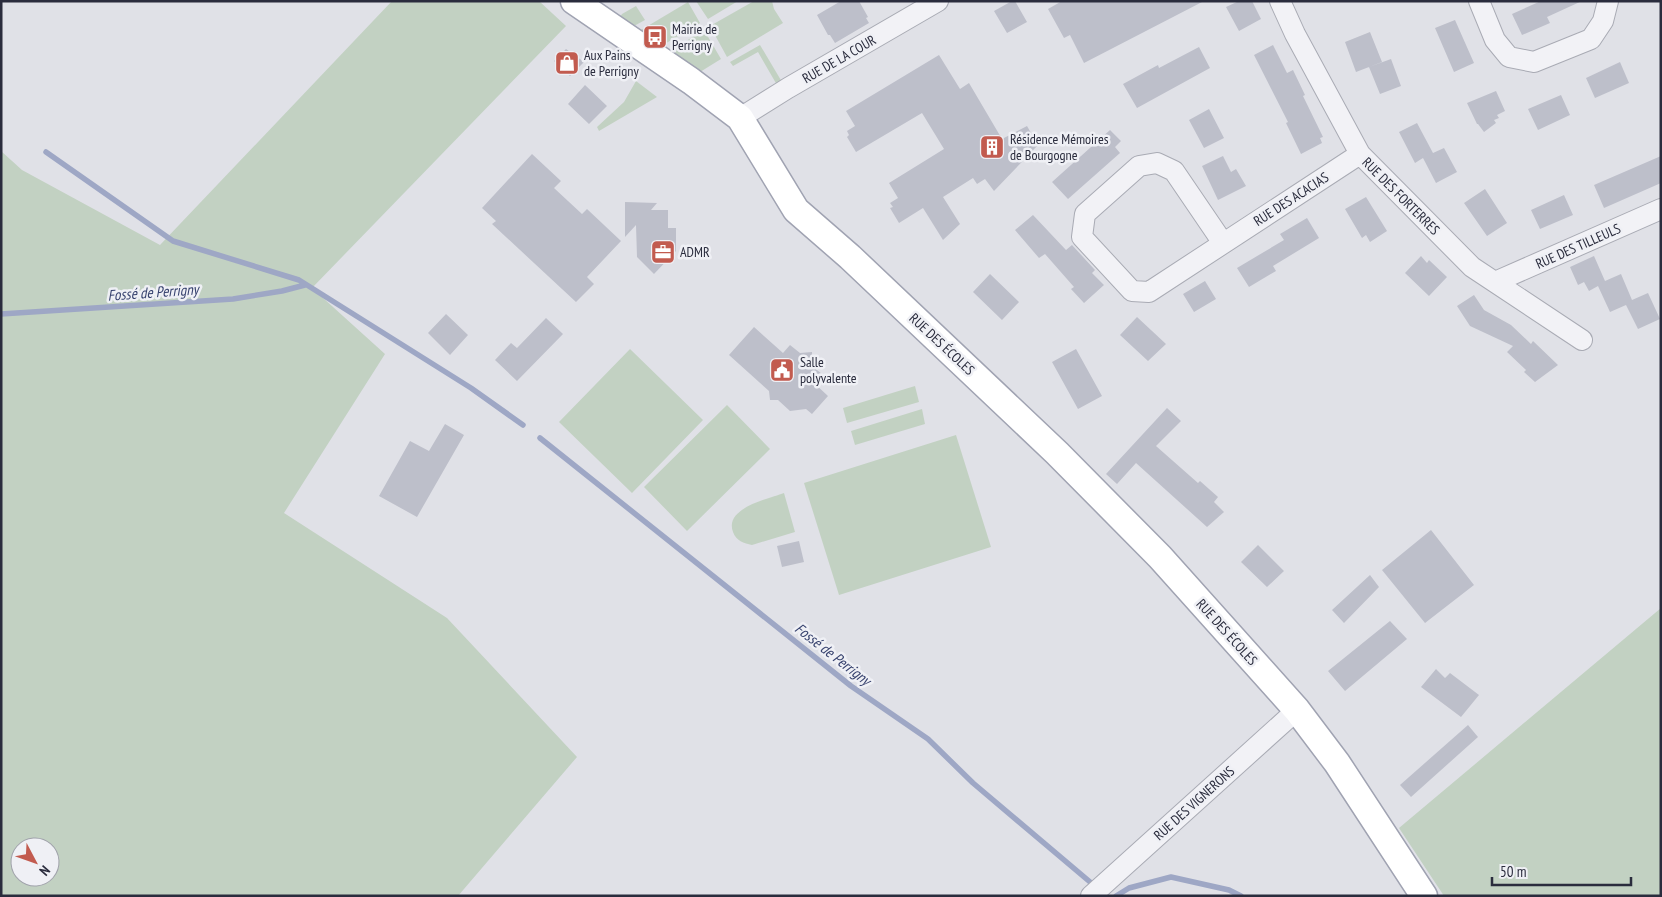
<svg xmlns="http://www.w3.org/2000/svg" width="1662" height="897" viewBox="0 0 1662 897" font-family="'PT Sans Narrow',sans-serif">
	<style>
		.green { fill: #c2d1c2; fill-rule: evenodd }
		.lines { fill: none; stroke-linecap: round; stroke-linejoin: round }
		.stream { stroke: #9ea7c5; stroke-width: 5.5 }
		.building { fill: #bdbfca }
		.minor-casing { stroke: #a9abb4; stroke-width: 22 }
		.major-casing { stroke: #a0a3b2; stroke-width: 29 }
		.minor { stroke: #f2f2f6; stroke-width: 20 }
		.major { stroke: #fff; stroke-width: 26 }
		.labels { text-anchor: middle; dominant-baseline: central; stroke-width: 5; stroke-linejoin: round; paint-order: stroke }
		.poi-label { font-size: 14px; fill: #2a2c3d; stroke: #eff0f5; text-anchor: start }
		.street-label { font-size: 14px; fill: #2a2c3d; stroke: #eff0f5 }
		.water-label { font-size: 15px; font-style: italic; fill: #37426e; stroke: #eff0f5 }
	</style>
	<rect width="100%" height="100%" fill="#e0e1e7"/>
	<!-- green -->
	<path class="green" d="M 392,1 L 539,1 L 566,26 L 312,288 L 385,354 L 284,513 L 447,618 L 577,757 L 458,896 L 1,896 L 1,151 L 22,170 L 160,245 ZM 20,847 L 50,847 L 50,877 L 20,877 Z
		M 696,1 L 738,1 L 708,19 Z
		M 754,1 L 772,1 L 774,9 L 783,23 L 727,57 L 710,26 Z
		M 688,2 L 700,23 L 663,45 L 659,41 L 661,38 L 652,31 L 647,35 L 641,30 Z
		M 636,6 L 645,20 L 634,26 L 620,17 L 622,14 Z
		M 704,30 L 721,59 L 700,72 L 670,51 Z
		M 760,45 L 782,82 L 777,85 L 758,52 L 733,66 L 730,62 Z
		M 636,81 L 657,97 L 599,131 L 597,127 L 624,102 Z
		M 630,349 L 703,420 L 632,493 L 559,422 Z
		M 915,386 L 919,402 L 847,423 L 843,408 Z
		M 727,405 L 770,449 L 687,531 L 644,487 Z
		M 922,409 L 925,424 L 855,445 L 851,431 Z
		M 956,435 L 991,547 L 839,595 L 804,483 Z
		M 784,493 L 795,532 L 752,545 C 744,543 736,541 733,532 C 724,508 768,499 784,493 Z
		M 1661,608 L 1661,896 L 1444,896 L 1399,828 Z"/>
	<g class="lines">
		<!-- stream -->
		<path class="stream" d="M 46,152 L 173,241 L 299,280 L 471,388 L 523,425
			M 1,314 L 233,299 L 282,291 L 305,285
			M 540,438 L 851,686 L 928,739 L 973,783 L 1096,887
			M 1116,896 L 1129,888 L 1171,877 L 1229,890 L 1241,896"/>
	</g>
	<!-- building -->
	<path class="building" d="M 841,1 L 859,1 L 868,17 L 866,18 L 869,23 L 835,43 L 830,35 L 828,35 L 817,15 Z
		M 1012,1 L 1015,1 L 1027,22 L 1007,33 L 994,11 Z
		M 1062,1 L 1204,1 L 1084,63 L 1070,35 L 1064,38 L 1048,9 Z
		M 1239,1 L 1252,1 L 1261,19 L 1239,31 L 1226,7 Z
		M 1541,1 L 1582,1 L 1547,17 L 1550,23 L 1522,35 L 1512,14 Z
		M 1455,20 L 1474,63 L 1454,72 L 1435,28 Z
		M 1370,32 L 1382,62 L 1356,72 L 1345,42 Z
		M 1273,45 L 1287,73 L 1293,70 L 1305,95 L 1303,96 L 1323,137 L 1320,138 L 1322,143 L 1301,154 L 1286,123 L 1288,122 L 1254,55 Z
		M 1199,47 L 1210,68 L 1137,108 L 1123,84 L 1158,65 L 1159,68 Z
		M 566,49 L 584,62 L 570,76 L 554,61 Z
		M 939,55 L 960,89 L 969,83 L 1002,139 L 1027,126 L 1038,145 L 994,191 L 985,179 L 977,184 L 973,178 L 943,197 L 960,224 L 943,240 L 923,208 L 899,223 L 890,208 L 893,207 L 890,203 L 898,198 L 889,183 L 944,149 L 922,113 L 856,152 L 847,137 L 849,135 L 847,131 L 855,126 L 846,111 Z
		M 1391,59 L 1401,86 L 1380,94 L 1369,67 Z
		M 1620,62 L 1629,83 L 1595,98 L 1586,78 Z
		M 585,85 L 607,106 L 589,124 L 568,104 Z
		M 1496,91 L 1505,111 L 1497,115 L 1499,118 L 1494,120 L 1496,123 L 1484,132 L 1478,124 L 1477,124 L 1467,103 Z
		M 1561,95 L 1570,115 L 1538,130 L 1528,109 Z
		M 1209,109 L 1224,138 L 1204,148 L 1189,120 Z
		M 1417,123 L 1433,153 L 1444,148 L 1457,172 L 1436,183 L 1423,158 L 1415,163 L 1399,132 Z
		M 1110,130 L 1121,141 L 1115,147 L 1120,153 L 1068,199 L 1052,182 Z
		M 532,154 L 561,181 L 554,188 L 582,214 L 587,209 L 621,241 L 587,277 L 594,284 L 576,302 L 492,224 L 496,221 L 482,208 Z
		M 1223,156 L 1231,172 L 1236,169 L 1246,186 L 1218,200 L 1202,166 Z
		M 1661,156 L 1661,183 L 1604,208 L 1594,185 Z
		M 1485,189 L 1507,223 L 1487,236 L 1464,203 Z
		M 1564,195 L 1573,215 L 1540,229 L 1531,210 Z
		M 1366,197 L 1387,231 L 1370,242 L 1366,235 L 1362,238 L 1345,209 Z
		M 625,202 L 657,203 L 651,210 L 668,210 L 668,228 L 676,228 L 676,251 L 654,274 L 637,257 L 636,225 L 625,237 Z
		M 1033,215 L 1066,250 L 1072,245 L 1095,270 L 1092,273 L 1104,285 L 1084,303 L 1071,289 L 1074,287 L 1045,254 L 1039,258 L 1015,230 Z
		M 1307,218 L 1319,238 L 1273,266 L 1276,271 L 1249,287 L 1237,268 L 1284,240 L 1280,234 Z
		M 1421,256 L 1427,263 L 1429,260 L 1447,277 L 1429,296 L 1405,273 Z
		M 1594,256 L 1605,281 L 1621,274 L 1632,300 L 1648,293 L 1660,319 L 1638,329 L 1626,305 L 1610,312 L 1598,286 L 1589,291 L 1584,282 L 1578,285 L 1570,267 Z
		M 990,274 L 1019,302 L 1002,320 L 973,292 Z
		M 1205,281 L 1216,299 L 1194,312 L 1183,294 Z
		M 1474,295 L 1484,310 L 1511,325 L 1531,344 L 1533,341 L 1558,365 L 1535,382 L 1524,372 L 1526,370 L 1507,352 L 1513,346 L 1470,326 L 1457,306 Z
		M 446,314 L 468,335 L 450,355 L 428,333 Z
		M 1137,317 L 1166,344 L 1148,361 L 1120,335 Z
		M 546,318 L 563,334 L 517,381 L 495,360 L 511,343 L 517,348 Z
		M 754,327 L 783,353 L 790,345 L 800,353 L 812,352 L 812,366 L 822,374 L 814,383 L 828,396 L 812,414 L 806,409 L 790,411 L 778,400 L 770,400 L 769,391 L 729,355 Z
		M 1076,349 L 1102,396 L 1078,409 L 1052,362 Z
		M 1167,408 L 1181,421 L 1156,446 L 1198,483 L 1200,481 L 1218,497 L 1214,502 L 1224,512 L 1207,527 L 1136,463 L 1117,484 L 1106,474 Z
		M 445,424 L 464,435 L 417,517 L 379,496 L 410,441 L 429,451 Z
		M 1431,530 L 1474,585 L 1425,623 L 1382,570 Z
		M 799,541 L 804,562 L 782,567 L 777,546 Z
		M 1258,545 L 1284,571 L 1267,587 L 1241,562 Z
		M 1370,575 L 1379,587 L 1344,623 L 1332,610 Z
		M 1390,621 L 1407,639 L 1345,691 L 1328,671 Z
		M 1436,669 L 1445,678 L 1450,673 L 1479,695 L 1461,717 L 1421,687 Z
		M 1468,725 L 1478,737 L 1411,797 L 1400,785 Z"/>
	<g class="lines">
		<defs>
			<path id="minor" d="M 1280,1 L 1295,34 L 1360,154 L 1472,267 L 1582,340
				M 1479,1 L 1495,40 L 1509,57 L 1534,62 L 1591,39 L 1603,21 L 1608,1
				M 740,118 L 788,88 L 938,1
				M 1223,243 L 1174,171 L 1157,163 L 1139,166 L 1085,214 L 1082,237 L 1132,291 L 1149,292 L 1360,154
				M 1495,282 L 1661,209
				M 1091,896 L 1297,710"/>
			<path id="major" d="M 574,1 L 691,81 L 740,118 L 796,210 L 850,257 L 1057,453 L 1160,557 L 1297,710 L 1337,763 L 1424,896"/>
		</defs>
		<!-- minor casing -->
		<use href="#minor" class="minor-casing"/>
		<!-- major casing -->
		<use href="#major" class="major-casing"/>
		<!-- minor -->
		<use href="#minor" class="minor"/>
		<!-- major -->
		<use href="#major" class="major"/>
	</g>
	<!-- icons -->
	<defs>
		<symbol id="bus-square" viewBox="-11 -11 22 22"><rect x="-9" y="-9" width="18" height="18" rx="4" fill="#c25b4f" stroke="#eff0f5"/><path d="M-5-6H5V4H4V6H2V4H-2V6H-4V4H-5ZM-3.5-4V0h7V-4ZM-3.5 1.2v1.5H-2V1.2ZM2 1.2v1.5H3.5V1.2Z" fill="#fff"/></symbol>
		<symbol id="shop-square" viewBox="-11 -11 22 22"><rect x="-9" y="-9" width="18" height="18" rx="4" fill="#c25b4f" stroke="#eff0f5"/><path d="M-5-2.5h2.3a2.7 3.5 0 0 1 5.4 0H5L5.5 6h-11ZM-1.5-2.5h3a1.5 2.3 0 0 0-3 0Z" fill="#fff"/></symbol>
		<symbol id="building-square" viewBox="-11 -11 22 22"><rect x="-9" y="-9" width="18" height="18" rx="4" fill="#c25b4f" stroke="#eff0f5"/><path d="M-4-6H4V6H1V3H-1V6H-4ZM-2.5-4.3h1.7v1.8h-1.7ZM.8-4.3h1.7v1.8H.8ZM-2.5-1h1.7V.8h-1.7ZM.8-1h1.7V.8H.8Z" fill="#fff"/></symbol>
		<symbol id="office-square" viewBox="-11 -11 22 22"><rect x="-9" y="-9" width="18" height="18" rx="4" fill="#c25b4f" stroke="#eff0f5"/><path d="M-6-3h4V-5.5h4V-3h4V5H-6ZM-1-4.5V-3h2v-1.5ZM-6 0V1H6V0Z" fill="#fff"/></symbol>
		<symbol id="civic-square" viewBox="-11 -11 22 22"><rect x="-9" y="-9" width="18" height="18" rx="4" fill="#c25b4f" stroke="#eff0f5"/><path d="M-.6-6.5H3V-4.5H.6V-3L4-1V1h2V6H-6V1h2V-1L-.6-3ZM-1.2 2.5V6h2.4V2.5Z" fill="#fff"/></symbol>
	</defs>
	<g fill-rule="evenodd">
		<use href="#bus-square" x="641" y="23" width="28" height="28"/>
		<use href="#shop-square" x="553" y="49" width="28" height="28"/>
		<use href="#building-square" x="978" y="133" width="28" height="28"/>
		<use href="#office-square" x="649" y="238" width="28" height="28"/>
		<use href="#civic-square" x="768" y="356" width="28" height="28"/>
	</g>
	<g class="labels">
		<!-- poi labels -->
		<g class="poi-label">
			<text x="672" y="29">Mairie de<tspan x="672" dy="16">Perrigny</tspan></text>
			<text x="584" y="55">Aux Pains<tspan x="584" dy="16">de Perrigny</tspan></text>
			<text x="1010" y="139">Résidence Mémoires<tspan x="1010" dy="16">de Bourgogne</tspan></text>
			<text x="680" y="252">ADMR</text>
			<text x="800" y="362">Salle<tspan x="800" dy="16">polyvalente</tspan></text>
		</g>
		<!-- street labels -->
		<g class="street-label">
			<text transform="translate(839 59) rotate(-30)">RUE DE LA COUR</text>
			<text transform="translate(1401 196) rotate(45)">RUE DES FORTERRES</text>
			<text transform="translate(1291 199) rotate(-33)">RUE DES ACACIAS</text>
			<text transform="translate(1578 246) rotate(-24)">RUE DES TILLEULS</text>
			<text transform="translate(942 344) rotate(43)">RUE DES ÉCOLES</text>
			<text transform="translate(1227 632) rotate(48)">RUE DES ÉCOLES</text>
			<text transform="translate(1194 803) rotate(-42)">RUE DES VIGNERONS</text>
		</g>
		<!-- water labels -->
		<g class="water-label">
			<text transform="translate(153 292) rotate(-4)">Fossé de Perrigny</text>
			<text transform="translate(833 654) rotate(38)">Fossé de Perrigny</text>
		</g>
	</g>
	<!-- border -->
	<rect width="1662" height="897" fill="none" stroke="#2a2c3d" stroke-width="5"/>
	<!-- north arrow -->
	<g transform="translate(35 862) rotate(131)"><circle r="24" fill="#eff0f5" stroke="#a0a2ab"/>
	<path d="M0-4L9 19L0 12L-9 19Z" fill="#c25b4f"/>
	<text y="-8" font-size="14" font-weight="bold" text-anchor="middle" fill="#2a2c3d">N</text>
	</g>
	<!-- scale -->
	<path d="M1492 877v8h139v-8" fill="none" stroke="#2a2c3d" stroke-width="2.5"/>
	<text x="1500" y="877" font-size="15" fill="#2a2c3d" stroke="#eff0f5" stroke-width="4" paint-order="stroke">50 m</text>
</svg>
